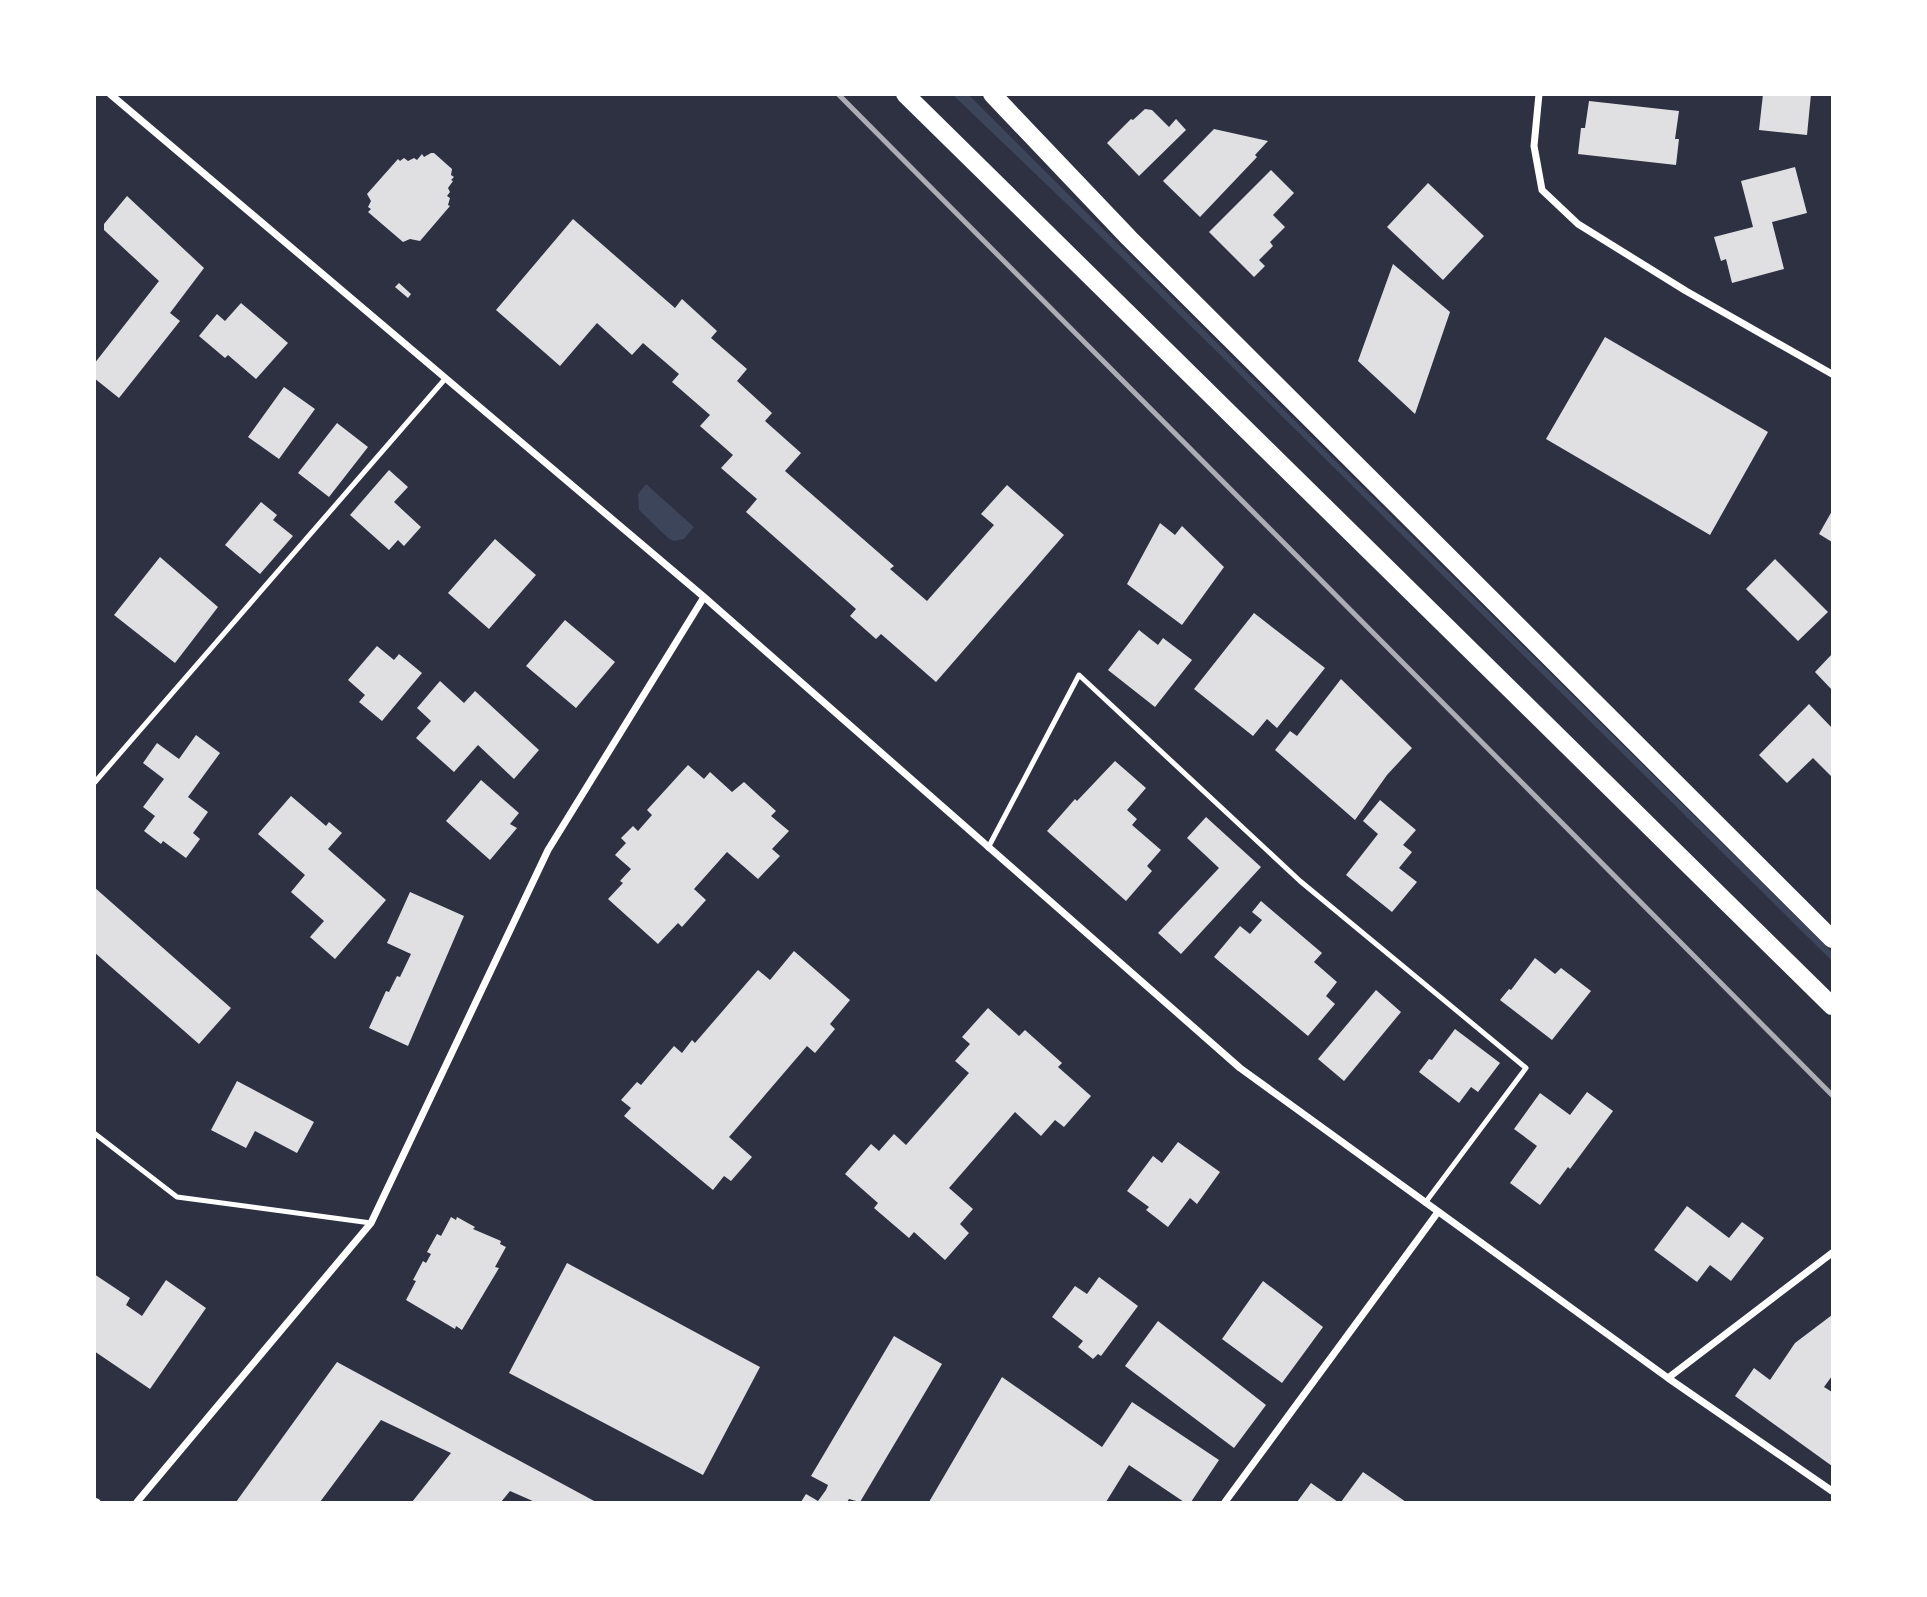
<svg xmlns="http://www.w3.org/2000/svg" width="1927" height="1597" viewBox="0 0 1927 1597" font-family="Cabin,sans-serif">
	<style>
		.green { fill: #3c4559 }
		.building { fill: #e0e0e3 }
		.lines { fill: none; stroke-linecap: round; stroke-linejoin: round }
		.service { stroke: #fff; stroke-width: 5 }
		.minor { stroke: #fff; stroke-width: 7 }
		.primary { stroke: #fff; stroke-width: 18 }
		.rail { stroke: #abadb3; stroke-width: 5 }
	</style>
	<rect width="100%" height="100%" fill="#2d3142"/>
	<!-- green -->
	<path class="green" d="M 953,95 L 969,95 L 1278,404 L 1832,952 L 1832,961 L 1096,232 Z
		M 646,484 L 694,527 L 684,539 L 674,541 L 668,538 L 639,510 L 638,494 Z"/>
	<!-- building -->
	<path class="building" d="M 1763,94 L 1811,94 L 1807,135 L 1759,130 Z
		M 1589,101 L 1679,111 L 1675,139 L 1679,139 L 1676,165 L 1578,154 L 1581,128 L 1585,128 Z
		M 1145,109 L 1152,110 L 1169,127 L 1176,119 L 1186,130 L 1139,176 L 1107,143 L 1131,119 L 1133,120 Z
		M 1214,129 L 1268,141 L 1255,155 L 1257,157 L 1200,217 L 1163,181 Z
		M 431,153 L 434,153 L 452,169 L 451,175 L 454,177 L 451,180 L 453,181 L 448,188 L 450,192 L 447,196 L 450,198 L 448,205 L 450,206 L 420,241 L 410,239 L 403,242 L 368,212 L 371,209 L 368,207 L 371,201 L 367,194 L 398,159 L 400,161 L 404,158 L 408,161 L 414,158 L 417,160 L 422,154 L 424,157 Z
		M 1795,167 L 1807,213 L 1772,222 L 1784,269 L 1732,283 L 1726,259 L 1721,261 L 1714,237 L 1753,227 L 1741,181 Z
		M 1271,170 L 1294,193 L 1273,215 L 1285,227 L 1270,242 L 1273,246 L 1259,260 L 1265,266 L 1254,277 L 1209,232 Z
		M 1428,183 L 1484,236 L 1443,280 L 1387,227 Z
		M 127,196 L 204,268 L 170,313 L 180,321 L 119,398 L 94,378 L 94,364 L 159,281 L 104,230 L 104,224 Z
		M 573,219 L 675,308 L 682,299 L 717,331 L 711,338 L 747,369 L 737,381 L 772,413 L 765,421 L 801,453 L 785,471 L 894,566 L 890,569 L 927,601 L 994,525 L 981,514 L 1007,485 L 1064,535 L 936,682 L 881,634 L 876,639 L 850,616 L 856,609 L 746,512 L 757,499 L 721,468 L 733,455 L 700,426 L 710,415 L 672,382 L 679,374 L 643,343 L 632,355 L 597,323 L 560,366 L 496,310 Z
		M 1393,264 L 1450,312 L 1415,414 L 1358,361 Z
		M 399,283 L 411,294 L 408,298 L 395,287 Z
		M 241,303 L 288,343 L 256,379 L 228,355 L 225,358 L 199,336 L 217,314 L 225,321 Z
		M 1605,337 L 1768,432 L 1710,535 L 1546,439 Z
		M 284,387 L 315,409 L 279,459 L 248,437 Z
		M 337,423 L 368,447 L 329,497 L 298,473 Z
		M 389,470 L 408,487 L 394,502 L 421,527 L 404,546 L 398,540 L 389,550 L 350,515 Z
		M 261,502 L 277,515 L 273,520 L 293,536 L 260,574 L 225,545 Z
		M 1832,511 L 1832,542 L 1819,534 Z
		M 1160,523 L 1175,535 L 1182,526 L 1224,567 L 1182,625 L 1127,584 Z
		M 495,539 L 536,575 L 489,629 L 448,593 Z
		M 160,557 L 218,607 L 175,663 L 114,615 Z
		M 1775,559 L 1828,612 L 1798,641 L 1746,589 Z
		M 1254,613 L 1325,668 L 1277,728 L 1267,719 L 1253,736 L 1194,689 Z
		M 565,620 L 615,662 L 576,708 L 526,666 Z
		M 1139,630 L 1158,645 L 1163,638 L 1192,660 L 1155,707 L 1108,670 Z
		M 377,646 L 394,660 L 399,654 L 422,673 L 382,721 L 359,702 L 365,695 L 348,680 Z
		M 1832,654 L 1832,690 L 1815,672 Z
		M 1341,679 L 1412,748 L 1387,775 L 1355,820 L 1275,750 L 1290,731 L 1297,736 Z
		M 440,681 L 464,703 L 475,691 L 539,750 L 514,779 L 478,745 L 454,772 L 416,738 L 431,721 L 417,708 Z
		M 1809,704 L 1832,728 L 1832,777 L 1813,758 L 1787,783 L 1759,755 Z
		M 196,735 L 220,753 L 188,797 L 208,812 L 193,833 L 200,839 L 186,858 L 163,841 L 161,844 L 144,831 L 155,816 L 143,807 L 164,779 L 143,763 L 157,743 L 179,759 Z
		M 1115,761 L 1146,788 L 1127,810 L 1137,819 L 1132,825 L 1161,850 L 1147,866 L 1152,871 L 1126,901 L 1047,831 L 1075,799 L 1077,801 Z
		M 688,765 L 704,779 L 710,772 L 732,792 L 744,782 L 776,811 L 771,816 L 789,831 L 772,849 L 780,856 L 758,879 L 727,852 L 694,889 L 706,900 L 682,927 L 678,923 L 658,944 L 608,899 L 623,883 L 620,881 L 631,869 L 615,855 L 626,843 L 621,838 L 633,826 L 638,831 L 652,815 L 647,810 Z
		M 481,780 L 519,813 L 510,824 L 517,828 L 490,860 L 446,821 Z
		M 291,796 L 326,826 L 329,822 L 342,833 L 328,849 L 386,900 L 335,959 L 310,937 L 324,921 L 291,892 L 305,875 L 258,834 Z
		M 1380,800 L 1416,830 L 1403,845 L 1412,852 L 1399,868 L 1417,882 L 1392,912 L 1346,875 L 1378,834 L 1363,821 Z
		M 1206,817 L 1261,867 L 1181,954 L 1158,933 L 1219,868 L 1187,838 Z
		M 94,887 L 231,1008 L 199,1044 L 94,952 Z
		M 410,892 L 464,916 L 408,1046 L 369,1028 L 386,991 L 389,992 L 397,976 L 400,977 L 411,954 L 387,943 Z
		M 1261,901 L 1322,953 L 1314,962 L 1337,982 L 1326,996 L 1335,1004 L 1308,1036 L 1214,957 L 1240,926 L 1250,934 L 1262,920 L 1252,912 Z
		M 794,951 L 850,1000 L 830,1024 L 835,1029 L 815,1053 L 807,1046 L 729,1137 L 752,1157 L 731,1181 L 724,1176 L 713,1190 L 624,1116 L 631,1108 L 621,1100 L 637,1082 L 641,1085 L 674,1046 L 682,1053 L 692,1040 L 695,1043 L 758,970 L 770,980 Z
		M 1535,958 L 1555,974 L 1561,968 L 1591,991 L 1552,1040 L 1500,1000 L 1509,989 L 1511,990 Z
		M 1376,990 L 1401,1012 L 1344,1081 L 1318,1059 Z
		M 988,1008 L 1019,1036 L 1025,1030 L 1062,1063 L 1058,1067 L 1091,1096 L 1064,1127 L 1055,1120 L 1041,1136 L 1015,1112 L 949,1188 L 973,1209 L 960,1224 L 969,1233 L 945,1260 L 914,1232 L 909,1238 L 874,1208 L 878,1203 L 845,1174 L 871,1144 L 879,1151 L 894,1134 L 906,1145 L 969,1073 L 955,1061 L 970,1044 L 962,1037 Z
		M 1455,1029 L 1500,1063 L 1478,1092 L 1471,1087 L 1459,1103 L 1419,1072 L 1429,1059 L 1432,1060 Z
		M 237,1081 L 314,1122 L 297,1153 L 255,1131 L 246,1148 L 211,1130 Z
		M 1587,1092 L 1613,1111 L 1570,1169 L 1568,1167 L 1540,1205 L 1510,1183 L 1537,1146 L 1514,1129 L 1540,1093 L 1570,1115 Z
		M 1178,1142 L 1220,1172 L 1197,1204 L 1190,1198 L 1168,1227 L 1146,1210 L 1149,1207 L 1127,1191 L 1153,1156 L 1162,1163 Z
		M 1687,1206 L 1729,1238 L 1742,1222 L 1764,1238 L 1731,1281 L 1710,1265 L 1697,1282 L 1654,1250 Z
		M 451,1217 L 456,1220 L 457,1217 L 475,1227 L 473,1229 L 501,1241 L 500,1244 L 506,1247 L 495,1267 L 499,1268 L 462,1330 L 456,1326 L 455,1329 L 406,1300 L 416,1281 L 413,1280 L 423,1261 L 426,1263 L 431,1254 L 427,1252 L 437,1234 L 441,1236 Z
		M 567,1263 L 760,1367 L 703,1475 L 509,1373 Z
		M 94,1274 L 130,1298 L 126,1305 L 142,1316 L 166,1280 L 206,1308 L 150,1389 L 94,1351 Z
		M 1099,1277 L 1138,1306 L 1101,1356 L 1098,1354 L 1093,1359 L 1078,1347 L 1083,1341 L 1052,1317 L 1075,1286 L 1087,1294 Z
		M 1263,1281 L 1323,1327 L 1282,1383 L 1222,1339 Z
		M 1832,1315 L 1832,1376 L 1824,1387 L 1832,1392 L 1832,1466 L 1735,1396 L 1754,1368 L 1770,1380 L 1795,1343 Z
		M 1158,1321 L 1266,1405 L 1234,1448 L 1125,1366 Z
		M 894,1336 L 942,1364 L 860,1502 L 849,1499 L 847,1502 L 801,1502 L 806,1494 L 818,1501 L 826,1490 L 828,1485 L 811,1476 Z
		M 337,1362 L 468,1433 L 596,1502 L 535,1502 L 510,1491 L 501,1502 L 412,1502 L 451,1453 L 381,1420 L 320,1502 L 236,1502 Z
		M 1002,1377 L 1102,1447 L 1132,1402 L 1219,1460 L 1191,1502 L 1184,1502 L 1129,1465 L 1106,1502 L 929,1502 Z
		M 1363,1472 L 1406,1502 L 1341,1502 Z
		M 1311,1483 L 1338,1502 L 1297,1502 Z"/>
	<g class="lines">
		<!-- service -->
		<path class="service" d="M 95,782 L 445,379
			M 988,848 L 1079,675 L 1300,881 L 1526,1068 L 1425,1203
			M 94,1133 L 177,1197 L 371,1223"/>
		<!-- minor -->
		<path class="minor" d="M 110,94 L 704,597 L 1240,1068 L 1668,1378 L 1832,1491
			M 1539,94 L 1534,146 L 1542,190 L 1578,224 L 1686,291 L 1832,374
			M 1668,1378 L 1832,1253
			M 94,1501 L 97,1502
			M 137,1502 L 371,1223 L 548,850 L 704,597
			M 1225,1502 L 1438,1212"/>
		<!-- primary -->
		<path class="primary" d="M 905,94 L 1832,1006
			M 992,94 L 1129,238 L 1832,939"/>
		<!-- rail -->
		<path class="rail" d="M 838,94 L 1832,1095"/>
	</g>
	<!-- border -->
	<rect width="1927" height="1597" fill="none" stroke="#ffffff" stroke-width="192"/>
</svg>
